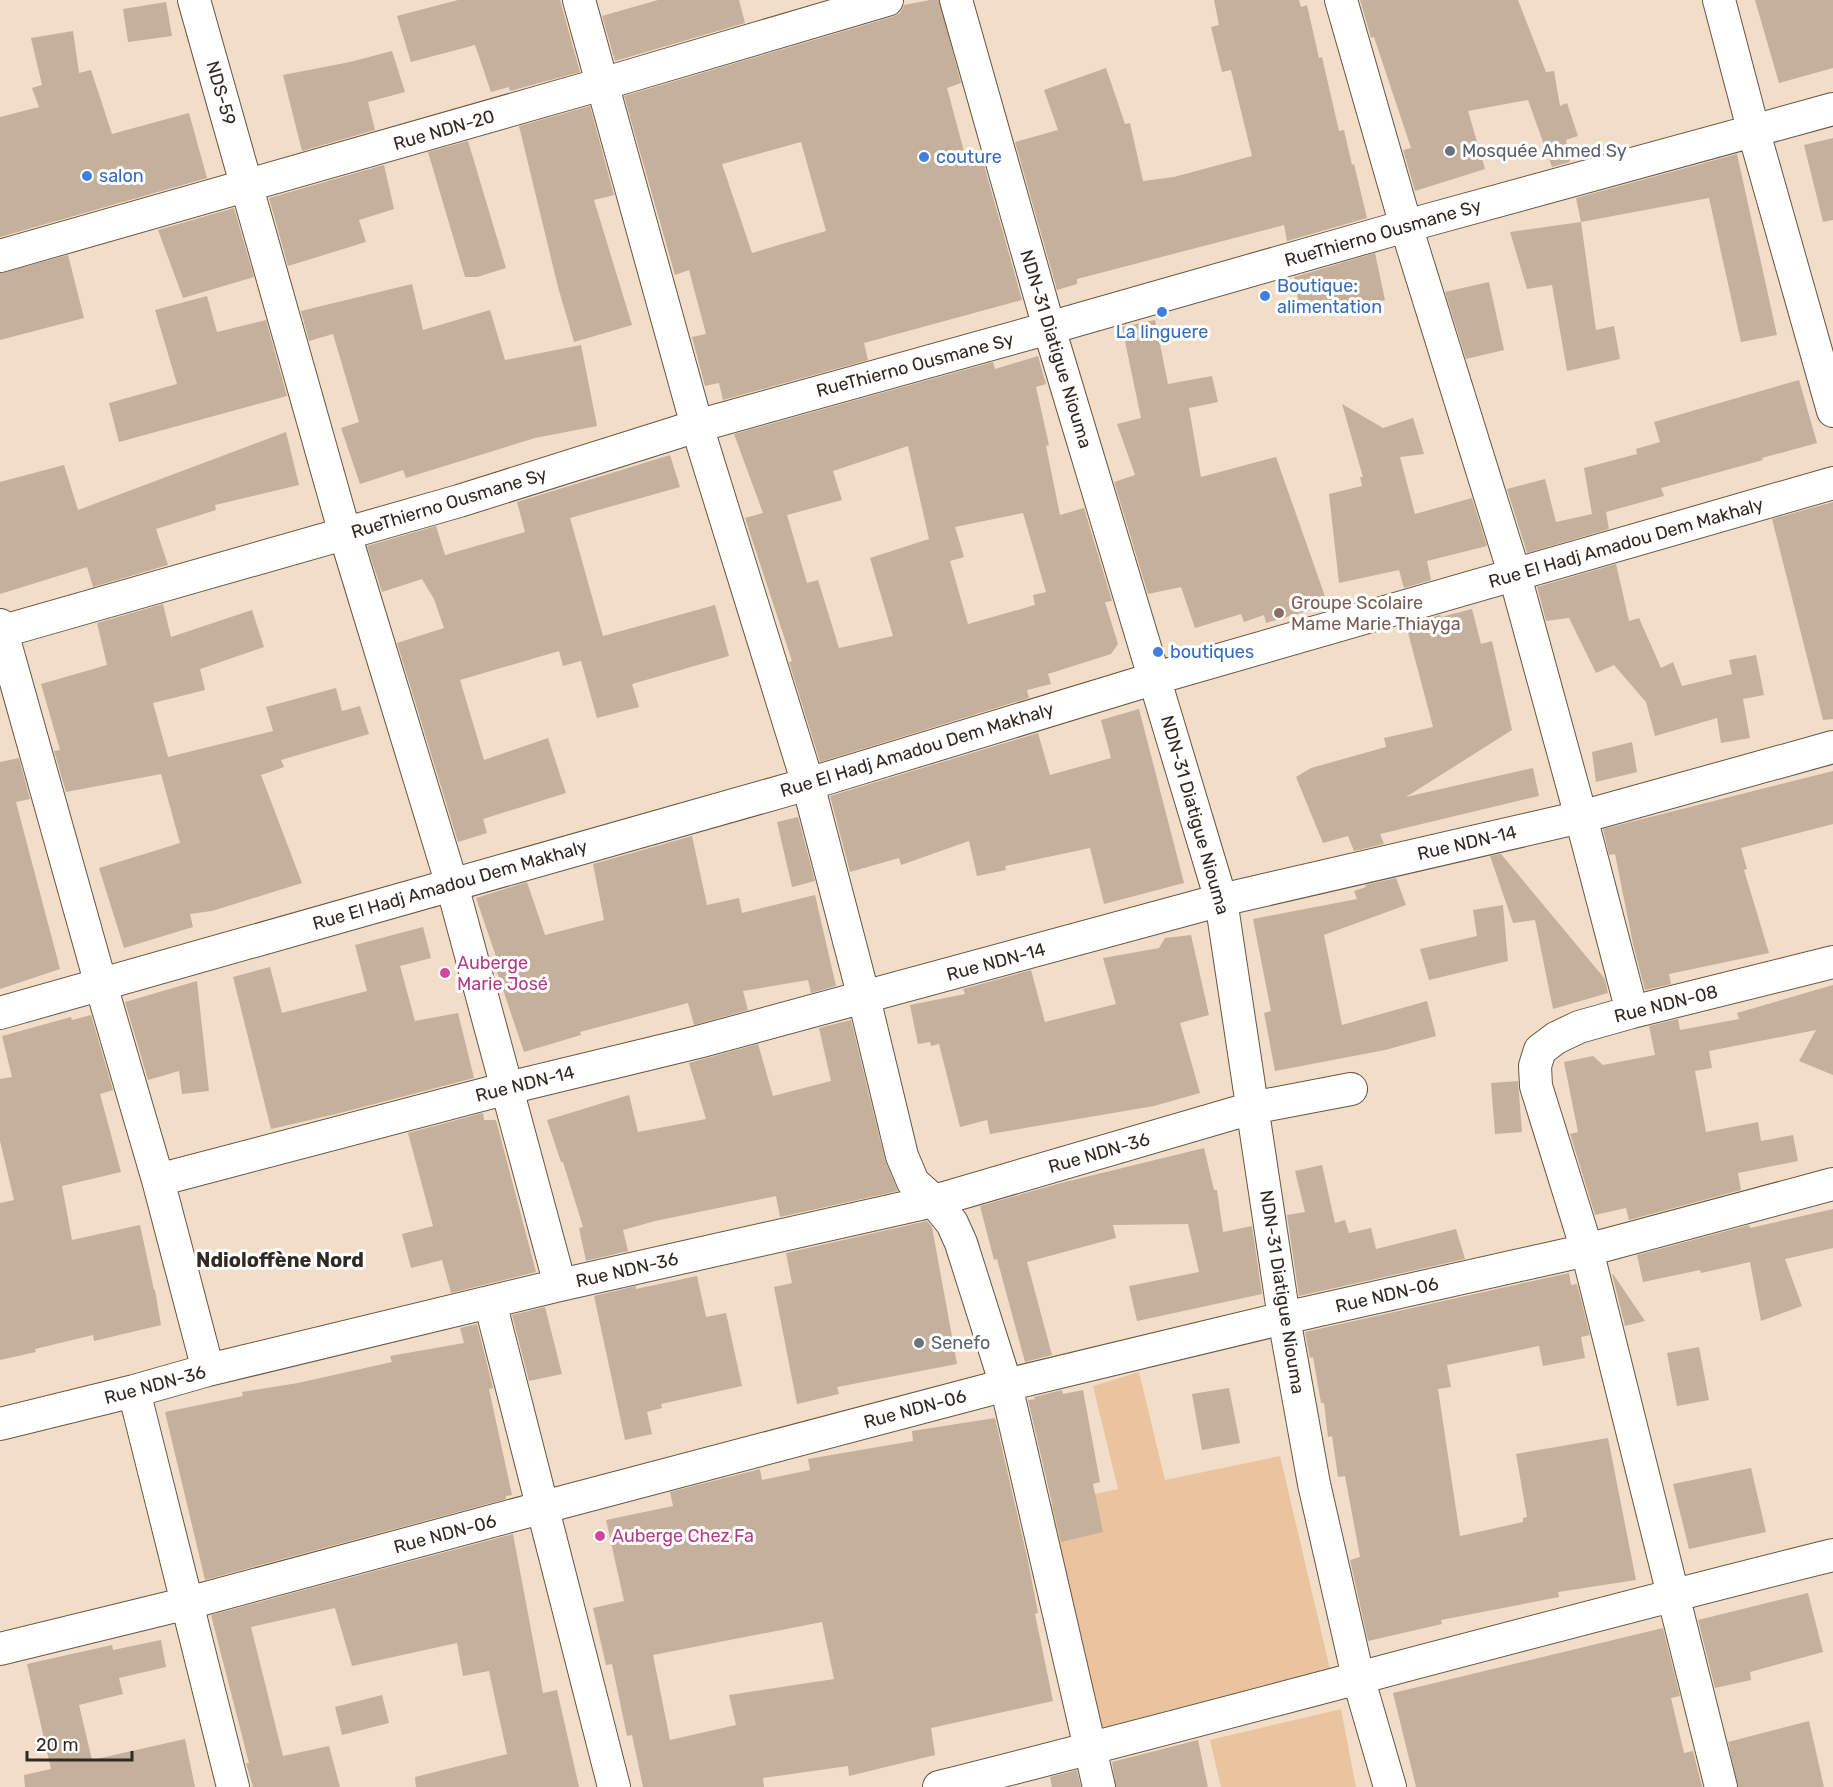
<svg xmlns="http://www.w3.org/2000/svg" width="1833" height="1787" viewBox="0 0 1833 1787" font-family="Rubik,sans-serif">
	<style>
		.green { fill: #eac49e }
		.building { fill: #c5b09b; fill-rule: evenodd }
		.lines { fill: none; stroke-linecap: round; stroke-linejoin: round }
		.minor-casing { stroke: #685643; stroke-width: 34 }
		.minor { stroke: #fff; stroke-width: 32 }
		.worship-dot { fill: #6b7280; stroke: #fff; stroke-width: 2 }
		.shop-dot { fill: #3f7fe0; stroke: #fff; stroke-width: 2 }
		.education-dot { fill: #8d6e63; stroke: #fff; stroke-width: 2 }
		.hotel-dot { fill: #d1479c; stroke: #fff; stroke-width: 2 }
		.labels { text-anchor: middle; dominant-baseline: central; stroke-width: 6; stroke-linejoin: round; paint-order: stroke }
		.street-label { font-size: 18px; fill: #322a22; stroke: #fff }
		.worship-label { font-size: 18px; fill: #5b616d; stroke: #fff; text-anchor: start }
		.shop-label { font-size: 18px; fill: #366cbe; stroke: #fff; text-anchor: start }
		.education-label { font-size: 18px; fill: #785e54; stroke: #fff; text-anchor: start }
		.hotel-label { font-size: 18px; fill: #b23c85; stroke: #fff; text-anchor: start }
		.neighbourhood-label { font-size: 20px; font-weight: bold; fill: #322a22; stroke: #fff }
	</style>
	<rect width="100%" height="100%" fill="#f2ddc8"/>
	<!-- green -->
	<path class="green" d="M 1139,1372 L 1165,1480 L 1280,1456 L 1330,1669 L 1094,1732 L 1046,1505 L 1118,1489 L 1093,1386 Z
		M 1341,1709 L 1356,1787 L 1221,1787 L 1210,1740 Z"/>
	<!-- building -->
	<path class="building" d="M 458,0 L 560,0 L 580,72 L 510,91 L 509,87 L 491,92 L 475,45 L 411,62 L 397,16 Z
		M 658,0 L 739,0 L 745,23 L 615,61 L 602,16 Z
		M 930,0 L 939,0 L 961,83 L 947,88 L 965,155 L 980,151 L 1022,300 L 864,343 L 868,360 L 723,400 L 719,383 L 705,386 L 692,337 L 706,334 L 689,270 L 675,275 L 624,96 L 892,17 L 900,13 L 904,5 ZM 801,142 L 826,231 L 752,253 L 722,164 Z
		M 1214,0 L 1299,0 L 1301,7 L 1307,5 L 1319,58 L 1322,57 L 1339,131 L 1344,130 L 1352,165 L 1354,164 L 1367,218 L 1287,241 L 1284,225 L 1077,279 L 1077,284 L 1057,290 L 1015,142 L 1058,130 L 1044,90 L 1106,68 L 1125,124 L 1130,123 L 1143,181 L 1174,177 L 1252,156 L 1231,70 L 1222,72 L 1211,27 L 1219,25 Z
		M 1360,0 L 1518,0 L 1546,72 L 1554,71 L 1560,106 L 1567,103 L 1578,136 L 1566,140 L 1570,162 L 1552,167 L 1528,100 L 1468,111 L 1485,169 L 1415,191 L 1403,150 L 1411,148 L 1374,37 L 1371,38 Z
		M 1755,0 L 1833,0 L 1833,68 L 1779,83 Z
		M 166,2 L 172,36 L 128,42 L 123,9 Z
		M 73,31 L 79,73 L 91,70 L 112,134 L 189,113 L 207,178 L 0,237 L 0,117 L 39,107 L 32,88 L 42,85 L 31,38 Z
		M 392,51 L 405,92 L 368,102 L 375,130 L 302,151 L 283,75 L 350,62 Z
		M 590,106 L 614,195 L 594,200 L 632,325 L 574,342 L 558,287 L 519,126 Z
		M 1833,138 L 1833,220 L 1823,222 L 1804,145 Z
		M 468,141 L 506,268 L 477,277 L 465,277 L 428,152 Z
		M 1737,154 L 1777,335 L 1741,342 L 1709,198 L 1581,222 L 1576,198 Z
		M 384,165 L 394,209 L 359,220 L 366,242 L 288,266 L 269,198 Z
		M 234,208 L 254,277 L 183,298 L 158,230 Z
		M 1581,222 L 1596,330 L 1614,326 L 1620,359 L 1567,371 L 1552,285 L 1527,289 L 1510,232 Z
		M 1375,253 L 1385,300 L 1301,316 L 1294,277 Z
		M 68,255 L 84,318 L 0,340 L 0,273 Z
		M 1489,282 L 1504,350 L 1466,359 L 1445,292 Z
		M 412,284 L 423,330 L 490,310 L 505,360 L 581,345 L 597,426 L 535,438 L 406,478 L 403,470 L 360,484 L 341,428 L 359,422 L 333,334 L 309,341 L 301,311 Z
		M 207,296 L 217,332 L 266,320 L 287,396 L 119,442 L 109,403 L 177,384 L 155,310 Z
		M 1155,320 L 1168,384 L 1212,376 L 1218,402 L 1189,408 L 1201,477 L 1276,457 L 1328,605 L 1266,623 L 1264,615 L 1244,622 L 1241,614 L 1195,628 L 1181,587 L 1148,594 L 1114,482 L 1135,475 L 1117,424 L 1141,418 L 1122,327 Z
		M 1038,356 L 1046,384 L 1036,387 L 1049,445 L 1046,446 L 1060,515 L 1084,508 L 1112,601 L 1105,602 L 1118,644 L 1111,654 L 1048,674 L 1051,684 L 1027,690 L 1029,698 L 820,762 L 789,662 L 792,661 L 745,518 L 763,513 L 734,434 L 993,362 L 995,369 ZM 908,446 L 929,539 L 870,558 L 893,636 L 839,648 L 818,580 L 807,583 L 787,515 L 842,500 L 833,471 ZM 1023,513 L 1046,592 L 1033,595 L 1035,605 L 968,624 L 950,561 L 964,557 L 955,527 Z
		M 1799,380 L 1817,443 L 1762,458 L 1763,460 L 1661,488 L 1664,496 L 1606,512 L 1609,529 L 1527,553 L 1507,489 L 1545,479 L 1556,522 L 1592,514 L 1584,468 L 1637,454 L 1636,449 L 1660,442 L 1654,422 Z
		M 1342,404 L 1383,428 L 1413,418 L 1424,454 L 1400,457 L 1415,514 L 1472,498 L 1487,546 L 1427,561 L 1431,580 L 1404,588 L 1399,570 L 1339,583 L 1329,494 L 1362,486 L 1360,477 L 1363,477 Z
		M 286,432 L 299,485 L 215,505 L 216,510 L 156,529 L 168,565 L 93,587 L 87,567 L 0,594 L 0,482 L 64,465 L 78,510 Z
		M 670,455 L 680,487 L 570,518 L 603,636 L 715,605 L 729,656 L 632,684 L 639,707 L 597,718 L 581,661 L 563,666 L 559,651 L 460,680 L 484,760 L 548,738 L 566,793 L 483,819 L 487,833 L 458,842 L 397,643 L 444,628 L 434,599 L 422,579 L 382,592 L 367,546 L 436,526 L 445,555 L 525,532 L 517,502 Z
		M 1833,502 L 1833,719 L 1823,720 L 1772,519 Z
		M 1616,564 L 1629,621 L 1639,618 L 1661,668 L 1673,662 L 1682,686 L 1732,674 L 1729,660 L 1756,655 L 1764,695 L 1743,699 L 1750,738 L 1721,743 L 1717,718 L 1655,736 L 1646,702 L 1614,665 L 1596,673 L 1569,618 L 1546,621 L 1537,587 Z
		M 163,604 L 171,637 L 252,610 L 264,647 L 200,669 L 205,690 L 153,703 L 168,757 L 273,731 L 266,707 L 336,688 L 342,711 L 360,706 L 369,734 L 281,760 L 284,767 L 261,775 L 302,883 L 212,911 L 190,914 L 193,927 L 124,948 L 99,868 L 180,843 L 161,774 L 66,792 L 54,751 L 60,750 L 41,684 L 107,665 L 97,623 Z
		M 1472,609 L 1481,644 L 1492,641 L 1512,730 L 1406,797 L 1533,768 L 1539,796 L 1380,834 L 1384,844 L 1354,851 L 1348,836 L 1323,843 L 1296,777 L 1311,768 L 1386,747 L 1384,738 L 1433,727 L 1406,625 L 1440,615 L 1441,617 Z
		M 1139,709 L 1184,883 L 1104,904 L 1090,848 L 1005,866 L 1006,870 L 977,876 L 969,841 L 901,865 L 899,858 L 850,872 L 830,796 L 1038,733 L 1050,775 L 1111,758 L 1101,720 Z
		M 1632,742 L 1637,772 L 1596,782 L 1592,752 Z
		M 19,758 L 30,799 L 16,802 L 60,969 L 0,989 L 0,762 Z
		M 1833,771 L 1833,824 L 1741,848 L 1747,869 L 1744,870 L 1769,953 L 1669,974 L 1671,984 L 1645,990 L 1633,944 L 1615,854 L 1609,855 L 1603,829 Z
		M 798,817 L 815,881 L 792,887 L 777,822 Z
		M 692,836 L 707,905 L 739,898 L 742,913 L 815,895 L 836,986 L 811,993 L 808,980 L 743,991 L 748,1010 L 694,1025 L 688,1003 L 580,1032 L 581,1035 L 524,1052 L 497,972 L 501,971 L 476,898 L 527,882 L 545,935 L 604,920 L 593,864 Z
		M 1501,854 L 1605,979 L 1608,993 L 1553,1009 L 1535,920 L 1513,923 L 1490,856 Z
		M 1396,878 L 1406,905 L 1324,935 L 1342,1025 L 1427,1001 L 1436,1036 L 1385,1050 L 1275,1071 L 1264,1013 L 1271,1011 L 1253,919 L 1357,899 L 1354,891 L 1366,887 L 1365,885 Z
		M 1503,905 L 1508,961 L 1429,980 L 1420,949 L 1477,936 L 1473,910 Z
		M 423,927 L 431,958 L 400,966 L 415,1021 L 458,1013 L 474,1078 L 340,1113 L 271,1129 L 233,977 L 270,967 L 282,1013 L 367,991 L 355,945 Z
		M 1191,935 L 1209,1015 L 1180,1023 L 1200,1093 L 1154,1106 L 990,1134 L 987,1120 L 960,1127 L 939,1044 L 931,1046 L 930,1042 L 918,1044 L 910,1005 L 965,994 L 963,989 L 1031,970 L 1045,1022 L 1116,1004 L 1103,958 L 1159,948 L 1165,938 Z
		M 197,981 L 209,1091 L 182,1094 L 179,1071 L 148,1080 L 125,1002 Z
		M 1833,985 L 1833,1075 L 1799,1061 L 1816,1030 L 1709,1051 L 1712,1068 L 1695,1071 L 1706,1132 L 1758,1122 L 1761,1141 L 1793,1135 L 1798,1161 L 1738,1173 L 1741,1190 L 1629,1220 L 1626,1208 L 1595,1215 L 1572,1140 L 1570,1134 L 1578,1132 L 1564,1062 L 1593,1056 L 1603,1065 L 1655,1055 L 1649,1026 L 1678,1019 L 1680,1030 L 1739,1019 L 1737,1013 Z
		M 91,1015 L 113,1090 L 100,1094 L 121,1172 L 62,1186 L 72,1240 L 140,1225 L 154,1290 L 155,1290 L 161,1325 L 94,1341 L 93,1335 L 35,1349 L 36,1352 L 0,1360 L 0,1203 L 14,1200 L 0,1141 L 0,1079 L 12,1077 L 2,1036 L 71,1017 L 72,1020 Z
		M 851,1020 L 885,1160 L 898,1191 L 780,1217 L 776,1196 L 655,1221 L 623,1230 L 628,1251 L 586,1261 L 579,1228 L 583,1227 L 563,1162 L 561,1162 L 547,1120 L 629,1095 L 638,1132 L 706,1119 L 689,1063 L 758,1044 L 773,1096 L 831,1081 L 819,1028 Z
		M 1518,1081 L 1522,1132 L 1495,1134 L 1491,1083 Z
		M 483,1113 L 484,1120 L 496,1120 L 536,1272 L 451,1293 L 442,1260 L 411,1268 L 402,1234 L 433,1226 L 408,1133 Z
		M 1204,1148 L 1214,1190 L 1217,1190 L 1223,1232 L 1252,1226 L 1262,1294 L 1137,1321 L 1129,1286 L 1199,1272 L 1188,1224 L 1113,1225 L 1116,1238 L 1027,1262 L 1052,1355 L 1025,1362 L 997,1259 L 994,1260 L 980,1206 L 1061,1183 Z
		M 1322,1165 L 1335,1223 L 1345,1220 L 1349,1233 L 1371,1228 L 1376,1249 L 1456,1229 L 1465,1259 L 1299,1296 L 1287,1215 L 1305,1212 L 1295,1171 Z
		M 1833,1209 L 1833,1248 L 1785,1259 L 1802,1306 L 1761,1321 L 1750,1262 L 1701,1273 L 1700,1270 L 1643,1282 L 1637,1255 L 1749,1225 L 1750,1228 Z
		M 927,1221 L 932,1227 L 957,1364 L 837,1387 L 839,1394 L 797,1404 L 774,1287 L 792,1283 L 786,1253 Z
		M 1569,1273 L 1571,1285 L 1577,1284 L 1590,1335 L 1581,1337 L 1585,1358 L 1543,1366 L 1539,1346 L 1447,1365 L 1451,1387 L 1438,1389 L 1460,1536 L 1523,1522 L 1523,1518 L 1527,1517 L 1516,1454 L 1608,1438 L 1636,1580 L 1558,1592 L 1559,1597 L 1441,1620 L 1442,1624 L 1368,1641 L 1350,1560 L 1360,1557 L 1345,1476 L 1338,1477 L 1332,1436 L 1328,1437 L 1324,1403 L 1321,1403 L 1313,1357 L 1310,1358 L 1305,1332 Z
		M 1612,1274 L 1613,1274 L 1645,1321 L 1625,1326 Z
		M 697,1276 L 706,1317 L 726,1313 L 742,1386 L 661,1404 L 662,1408 L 647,1412 L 652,1434 L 625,1440 L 594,1296 L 636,1286 L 636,1289 Z
		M 545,1307 L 562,1374 L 529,1381 L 512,1315 Z
		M 477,1324 L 493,1388 L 489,1389 L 512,1495 L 506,1496 L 506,1499 L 205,1580 L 165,1412 L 243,1396 L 242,1392 L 298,1383 L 392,1362 L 390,1356 L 464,1343 L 460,1328 Z
		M 1699,1347 L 1709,1400 L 1677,1406 L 1667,1353 Z
		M 1229,1388 L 1240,1443 L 1202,1450 L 1192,1394 Z
		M 1062,1390 L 1063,1394 L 1083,1390 L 1100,1482 L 1093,1484 L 1103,1532 L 1061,1542 L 1028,1400 L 1035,1399 L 1034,1397 Z
		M 995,1418 L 1028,1561 L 1038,1613 L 1035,1614 L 1053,1701 L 931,1728 L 935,1755 L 849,1776 L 848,1766 L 763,1778 L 764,1787 L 643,1787 L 632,1735 L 627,1736 L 612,1664 L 606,1665 L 593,1608 L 624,1601 L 606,1520 L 673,1506 L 670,1492 L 760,1469 L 762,1480 L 810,1470 L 808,1459 L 913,1441 L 912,1431 ZM 822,1622 L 834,1679 L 729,1695 L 736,1725 L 670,1740 L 653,1655 Z
		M 1751,1468 L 1766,1532 L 1689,1549 L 1673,1484 Z
		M 513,1534 L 543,1693 L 557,1690 L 579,1787 L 416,1787 L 415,1777 L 507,1754 L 489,1671 L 463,1676 L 457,1643 L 352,1666 L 335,1608 L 251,1627 L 283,1756 L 329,1746 L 340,1787 L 253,1787 L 246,1763 L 249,1763 L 211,1615 Z
		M 1808,1593 L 1823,1652 L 1750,1672 L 1751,1680 L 1715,1688 L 1698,1620 Z
		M 1663,1628 L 1680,1696 L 1671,1698 L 1684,1753 L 1693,1751 L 1702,1787 L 1416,1787 L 1393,1693 Z
		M 161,1640 L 166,1667 L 119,1678 L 123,1694 L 79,1705 L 92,1760 L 185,1739 L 195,1787 L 25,1787 L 24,1775 L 51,1769 L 27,1664 L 112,1645 L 113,1650 Z
		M 382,1695 L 389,1723 L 342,1735 L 335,1707 Z
		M 1809,1721 L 1824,1787 L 1738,1787 L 1728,1742 Z
		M 1198,1740 L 1208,1787 L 1116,1787 L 1112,1762 Z
		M 1077,1770 L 1081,1787 L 1052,1787 L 1050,1777 Z"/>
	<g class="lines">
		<defs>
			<path id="minor" d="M 194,0 L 345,534 L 452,885 L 560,1285
				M 579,0 L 697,426 L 808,784 L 864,998 L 902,1156 L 913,1182 L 934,1201 L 952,1223 L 961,1243 L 1006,1385 L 1099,1787
				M 956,0 L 1049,328 L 1221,900 L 1284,1318 L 1314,1484 L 1358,1677 L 1390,1787
				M 1341,0 L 1406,226 L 1515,576 L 1581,817 L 1632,1012
				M 1719,0 L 1753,129 L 1833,411
				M 0,256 L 602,84 L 887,0
				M 0,625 L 101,985 L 158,1180 L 208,1370
				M 0,632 L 459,501 L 697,426 L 1049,328 L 1406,226 L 1833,109
				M 0,1013 L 808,784 L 1156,678 L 1833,483
				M 158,1180 L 508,1088 L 698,1042 L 1221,900 L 1581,817 L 1833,747
				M 490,1302 L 614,1787
				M 134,1391 L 233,1787
				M 0,1424 L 134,1391 L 208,1370 L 560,1285 L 934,1201 L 1252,1108 L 1351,1089
				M 0,1649 L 188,1603 L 544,1507 L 1006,1385 L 1284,1318 L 1587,1250 L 1833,1184
				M 939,1787 C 1238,1712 1534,1629 1833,1555
				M 1721,1787 L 1587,1250 L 1536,1086 L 1535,1066 L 1540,1050 L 1556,1038 L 1579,1027 L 1632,1012 L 1833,962"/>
		</defs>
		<!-- minor casing -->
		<use href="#minor" class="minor-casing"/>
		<!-- minor -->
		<use href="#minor" class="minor"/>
	</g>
	<!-- markers -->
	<g class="worship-dot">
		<circle cx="1450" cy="151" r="6"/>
		<circle cx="919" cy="1343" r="6"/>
	</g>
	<g class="shop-dot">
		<circle cx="924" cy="157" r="6"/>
		<circle cx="87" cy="176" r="6"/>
		<circle cx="1265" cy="296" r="6"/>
		<circle cx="1162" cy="312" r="6"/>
		<circle cx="1158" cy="652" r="6"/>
	</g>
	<circle class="education-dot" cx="1279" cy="613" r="6"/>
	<g class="hotel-dot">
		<circle cx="445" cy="973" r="6"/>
		<circle cx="600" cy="1536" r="6"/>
	</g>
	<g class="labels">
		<!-- street labels -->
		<g class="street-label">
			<text transform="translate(221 93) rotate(74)">NDS-59</text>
			<text transform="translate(444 130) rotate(-16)">Rue NDN-20</text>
			<text transform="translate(1383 233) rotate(-16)">RueThierno Ousmane Sy</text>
			<text transform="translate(1056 349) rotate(73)">NDN-31 Diatigue Niouma</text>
			<text transform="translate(915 365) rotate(-15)">RueThierno Ousmane Sy</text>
			<text transform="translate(449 503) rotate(-17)">RueThierno Ousmane Sy</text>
			<text transform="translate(1626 543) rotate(-16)">Rue El Hadj Amadou Dem Makhaly</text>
			<text transform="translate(917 750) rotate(-17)">Rue El Hadj Amadou Dem Makhaly</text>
			<text transform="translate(1195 815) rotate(74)">NDN-31 Diatigue Niouma</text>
			<text transform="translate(1467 843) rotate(-13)">Rue NDN-14</text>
			<text transform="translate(450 885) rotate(-16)">Rue El Hadj Amadou Dem Makhaly</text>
			<text transform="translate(996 962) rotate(-15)">Rue NDN-14</text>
			<text transform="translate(1666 1004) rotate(-14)">Rue NDN-08</text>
			<text transform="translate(525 1084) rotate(-14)">Rue NDN-14</text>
			<text transform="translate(1099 1153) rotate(-16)">Rue NDN-36</text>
			<text transform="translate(627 1270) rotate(-13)">Rue NDN-36</text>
			<text transform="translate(1282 1292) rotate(81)">NDN-31 Diatigue Niouma</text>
			<text transform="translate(1387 1295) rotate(-13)">Rue NDN-06</text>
			<text transform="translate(155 1385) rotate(-15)">Rue NDN-36</text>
			<text transform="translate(915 1409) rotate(-15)">Rue NDN-06</text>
			<text transform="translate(445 1534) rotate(-15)">Rue NDN-06</text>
		</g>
		<!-- worship labels -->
		<g class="worship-label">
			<text x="1462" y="151">Mosquée Ahmed Sy</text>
			<text x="931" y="1343">Senefo</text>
		</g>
		<!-- shop labels -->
		<g class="shop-label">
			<text x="936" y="157">couture</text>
			<text x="99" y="176">salon</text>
			<text x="1277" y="286">Boutique:<tspan x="1277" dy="21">alimentation</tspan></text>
			<text x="1162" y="332" text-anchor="middle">La linguere</text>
			<text x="1170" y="652">boutiques</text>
		</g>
		<!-- education labels -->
		<g class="education-label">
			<text x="1291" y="603">Groupe Scolaire<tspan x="1291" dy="21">Mame Marie Thiayga</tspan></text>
		</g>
		<!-- hotel labels -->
		<g class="hotel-label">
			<text x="457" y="963">Auberge<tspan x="457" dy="21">Marie José</tspan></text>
			<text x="612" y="1536">Auberge Chez Fa</text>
		</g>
		<!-- neighbourhood labels -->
		<g class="neighbourhood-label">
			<text x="280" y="1260">Ndioloffène Nord</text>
		</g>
	</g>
	<!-- scale -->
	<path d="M27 1751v9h105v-9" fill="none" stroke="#322a22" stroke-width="3"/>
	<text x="36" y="1751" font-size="18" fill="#322a22" stroke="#ffffff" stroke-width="4.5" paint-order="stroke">20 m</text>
</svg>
